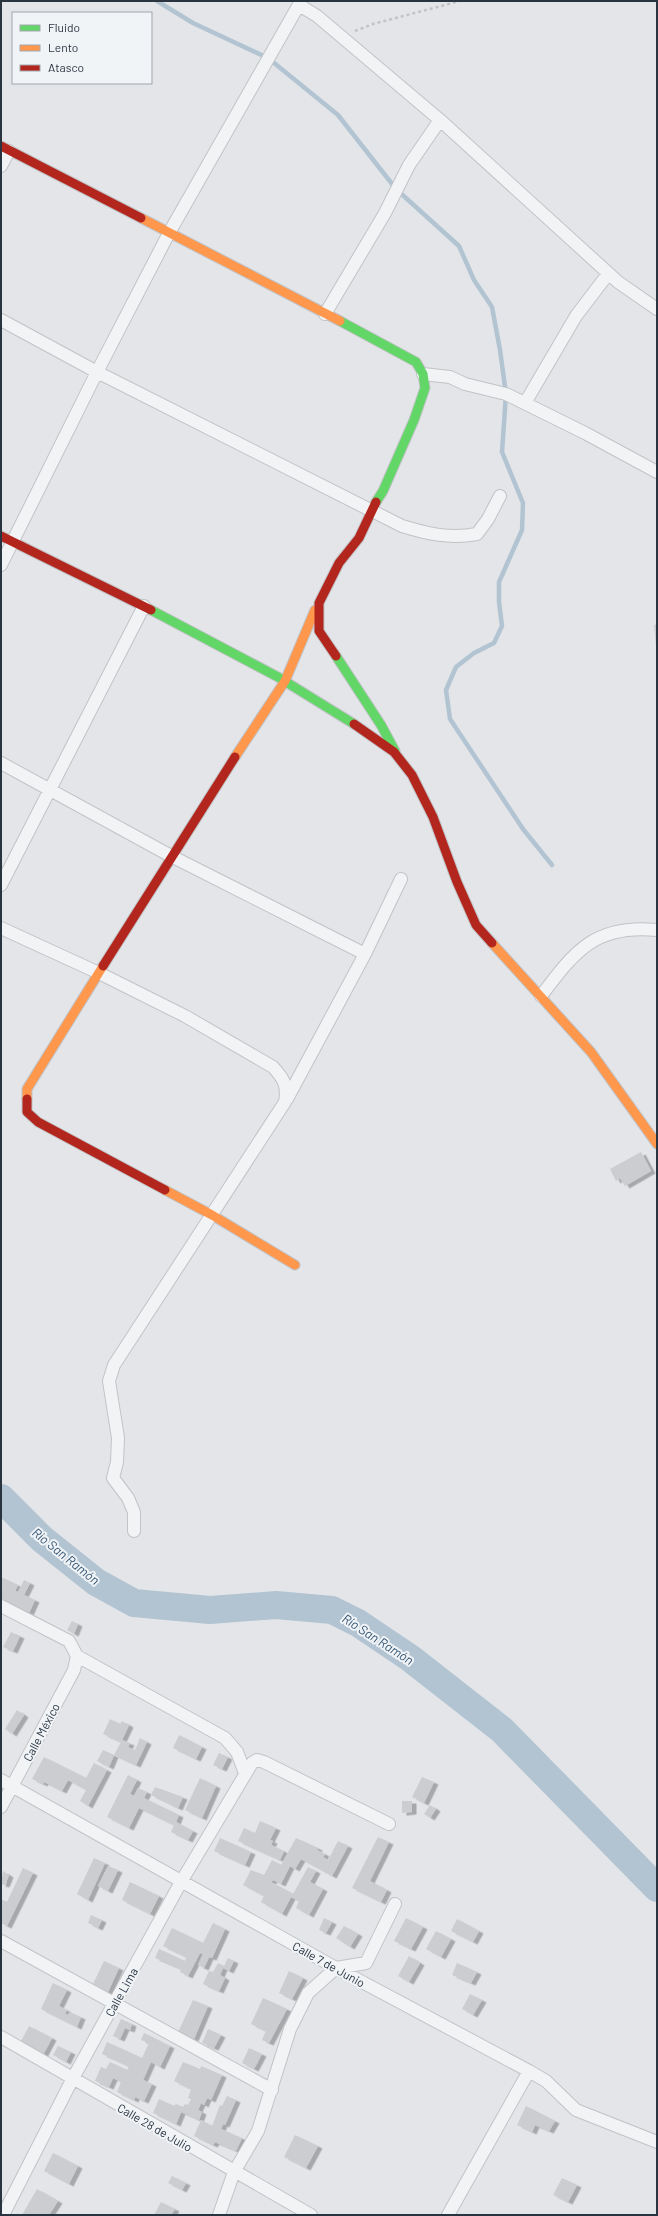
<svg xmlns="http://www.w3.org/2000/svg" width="658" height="2216" viewBox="0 0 658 2216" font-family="Barlow,sans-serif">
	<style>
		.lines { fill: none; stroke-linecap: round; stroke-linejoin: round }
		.stream { stroke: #b2c4d2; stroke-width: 4.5 }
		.river { stroke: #b2c4d2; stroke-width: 28 }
		.building { fill: #cbcdd0; filter: url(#shadow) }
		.street-casing { stroke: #c1c3c6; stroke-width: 14 }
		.fast-casing { stroke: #c1c3c6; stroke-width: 11 }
		.slow-casing { stroke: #c1c3c6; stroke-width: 11 }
		.jam-casing { stroke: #c1c3c6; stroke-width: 11 }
		.path { stroke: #c1c4c7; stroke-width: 2.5; stroke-dasharray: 3 3; stroke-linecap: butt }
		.street { stroke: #f2f3f5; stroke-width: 12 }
		.fast { stroke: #63d668; stroke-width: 9 }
		.slow { stroke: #ff974d; stroke-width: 9 }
		.jam { stroke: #b3261e; stroke-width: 9 }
		.labels { text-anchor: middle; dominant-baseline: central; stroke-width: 4; stroke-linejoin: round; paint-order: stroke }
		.street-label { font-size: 12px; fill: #2a3441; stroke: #f1f4f7 }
		.water-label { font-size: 13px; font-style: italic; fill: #345675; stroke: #f1f4f7 }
	</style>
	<defs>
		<filter id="shadow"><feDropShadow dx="4.5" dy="2.5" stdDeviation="0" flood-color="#0004"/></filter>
	</defs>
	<rect width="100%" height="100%" fill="#e3e5e8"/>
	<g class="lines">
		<!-- stream -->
		<path class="stream" d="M 157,1 L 193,23 L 268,58 L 338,115 L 396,189 L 459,246 L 474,280 L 492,307 L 500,350 L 506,394 L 502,452 L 523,503 L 522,530 L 499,582 L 499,602 L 502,626 L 494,643 L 474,653 L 456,667 L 446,690 L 450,719 L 523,829 L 552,865"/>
		<!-- river -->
		<path class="river" d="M 1,1498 L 42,1539 L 96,1582 L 134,1603 L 210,1610 L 276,1605 L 332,1610 L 358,1623 L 410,1658 L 502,1730 L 657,1888"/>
	</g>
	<!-- building -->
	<path class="building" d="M 657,624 L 657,646 L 656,646 L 654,625 Z
		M 641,1152 L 651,1171 L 625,1186 L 620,1178 L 616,1181 L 610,1169 Z
		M 1,1577 L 18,1585 L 15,1591 L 18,1592 L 24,1580 L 30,1583 L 24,1595 L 35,1600 L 29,1613 L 1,1599 Z
		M 72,1621 L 78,1624 L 74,1634 L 67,1630 Z
		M 11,1632 L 20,1636 L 13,1651 L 3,1647 Z
		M 17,1710 L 24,1715 L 12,1734 L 5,1729 Z
		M 110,1719 L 120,1724 L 122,1721 L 129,1725 L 122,1740 L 130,1743 L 128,1747 L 135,1750 L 140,1738 L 147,1742 L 136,1765 L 114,1755 L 121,1742 L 103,1734 Z
		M 179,1735 L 202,1747 L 196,1759 L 173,1748 Z
		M 103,1750 L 114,1755 L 109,1767 L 97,1761 Z
		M 219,1753 L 228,1757 L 222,1769 L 213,1765 Z
		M 44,1757 L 86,1778 L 94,1763 L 107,1770 L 88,1806 L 80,1801 L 86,1790 L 68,1780 L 62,1791 L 44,1782 L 43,1784 L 32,1779 Z
		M 128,1775 L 137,1780 L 130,1794 L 134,1796 L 138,1788 L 147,1792 L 144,1798 L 179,1815 L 176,1822 L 193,1831 L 188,1840 L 171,1832 L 174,1825 L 139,1808 L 129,1828 L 107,1817 Z
		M 422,1777 L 434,1782 L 424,1803 L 412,1797 Z
		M 200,1778 L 216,1786 L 202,1818 L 185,1810 Z
		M 155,1787 L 183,1797 L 178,1808 L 151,1795 Z
		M 402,1801 L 412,1801 L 412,1812 L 402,1813 Z
		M 430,1805 L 436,1809 L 430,1818 L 424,1814 Z
		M 260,1821 L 276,1828 L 270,1840 L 273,1841 L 271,1845 L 284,1851 L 280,1860 L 238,1841 L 244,1828 L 255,1833 Z
		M 378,1837 L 389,1842 L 370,1881 L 387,1890 L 381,1902 L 352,1888 Z
		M 220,1838 L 251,1852 L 245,1865 L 214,1851 Z
		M 296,1838 L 318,1848 L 317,1850 L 325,1854 L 323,1857 L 328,1860 L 338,1841 L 348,1846 L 332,1876 L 301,1859 L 295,1869 L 290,1866 L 281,1884 L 273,1880 L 271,1882 L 293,1894 L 308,1867 L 316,1871 L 310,1882 L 323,1889 L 309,1915 L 296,1908 L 299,1901 L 291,1897 L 282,1914 L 261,1902 L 264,1896 L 243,1885 L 251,1870 L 264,1875 L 272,1860 L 281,1865 Z
		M 94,1858 L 105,1863 L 88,1900 L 77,1894 Z
		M 108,1866 L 118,1870 L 108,1891 L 98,1886 Z
		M 23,1868 L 33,1873 L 7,1926 L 1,1923 L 1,1899 L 7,1902 Z
		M 3,1871 L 9,1875 L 5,1885 L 1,1884 Z
		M 130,1882 L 159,1896 L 150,1914 L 122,1900 Z
		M 91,1915 L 102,1920 L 98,1928 L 88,1923 Z
		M 324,1918 L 332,1922 L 326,1933 L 319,1930 Z
		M 406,1918 L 423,1927 L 411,1949 L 394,1941 Z
		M 457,1919 L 479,1931 L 473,1942 L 451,1931 Z
		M 213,1923 L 225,1929 L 212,1958 L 209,1957 L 204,1968 L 198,1965 L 203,1954 L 200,1953 L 188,1976 L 180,1972 L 181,1969 L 155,1958 L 159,1949 L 185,1961 L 186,1957 L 163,1946 L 172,1928 L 203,1943 Z
		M 344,1926 L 358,1934 L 350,1947 L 336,1938 Z
		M 436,1931 L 451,1939 L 441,1957 L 426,1949 Z
		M 409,1956 L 420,1963 L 409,1982 L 398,1976 Z
		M 228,1958 L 234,1961 L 229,1971 L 223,1968 L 220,1975 L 225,1978 L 219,1991 L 203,1984 L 209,1971 L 213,1972 L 218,1963 L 224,1966 Z
		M 104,1961 L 119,1968 L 107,1994 L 92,1986 Z
		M 457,1963 L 477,1972 L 471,1983 L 452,1975 Z
		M 289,1971 L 303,1978 L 292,1999 L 279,1993 Z
		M 53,1983 L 67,1990 L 59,2006 L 67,2010 L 65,2014 L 68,2015 L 70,2012 L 81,2017 L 77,2027 L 41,2009 Z
		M 470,1994 L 482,2000 L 473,2015 L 462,2009 Z
		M 263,1998 L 287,2009 L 269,2043 L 262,2040 L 266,2031 L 251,2024 Z
		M 193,2000 L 208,2006 L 194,2039 L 178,2032 Z
		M 121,2019 L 132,2024 L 130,2030 L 125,2028 L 120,2039 L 113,2036 Z
		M 29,2026 L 52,2038 L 43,2055 L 20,2043 Z
		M 208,2029 L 221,2035 L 214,2048 L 202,2043 Z
		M 144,2033 L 170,2046 L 160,2067 L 151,2062 L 143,2080 L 152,2084 L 144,2101 L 135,2097 L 134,2100 L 117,2092 L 121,2082 L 113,2078 L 109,2087 L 95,2081 L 101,2067 L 106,2069 L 110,2062 L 127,2070 L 129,2066 L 102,2054 L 107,2042 L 142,2058 L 149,2043 L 141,2040 Z
		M 58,2046 L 71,2052 L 66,2062 L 53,2055 Z
		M 249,2048 L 262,2054 L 254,2069 L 242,2063 Z
		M 183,2062 L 200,2069 L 201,2066 L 222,2075 L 211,2100 L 207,2098 L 204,2105 L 201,2103 L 198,2110 L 202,2112 L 199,2120 L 181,2112 L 176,2124 L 153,2113 L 159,2099 L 174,2106 L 176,2104 L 183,2107 L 185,2104 L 188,2105 L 191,2099 L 188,2098 L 191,2089 L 174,2081 Z
		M 227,2096 L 236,2100 L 225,2125 L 223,2124 L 221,2129 L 242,2138 L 236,2151 L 215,2142 L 213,2145 L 194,2136 L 201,2120 L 212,2126 L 220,2105 L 222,2106 Z
		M 526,2106 L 555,2121 L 549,2131 L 535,2125 L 532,2132 L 517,2125 Z
		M 295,2135 L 318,2146 L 306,2168 L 284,2157 Z
		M 53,2153 L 78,2166 L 69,2184 L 44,2171 Z
		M 172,2176 L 186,2183 L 182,2190 L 168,2183 Z
		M 562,2178 L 577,2185 L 568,2202 L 553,2195 Z
		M 37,2189 L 58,2201 L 49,2215 L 22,2215 Z
		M 161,2202 L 175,2209 L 171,2215 L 154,2215 Z"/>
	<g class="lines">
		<defs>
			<path id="street" d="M 299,5 L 317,16 L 440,120 L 618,282 L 657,309
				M 1,166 L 9,151
				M 325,314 L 385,213 L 409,165 L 440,120
				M 1,320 L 97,372 L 402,526 C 428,534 450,539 477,534 L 488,519 L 500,496
				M 423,374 L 450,377 L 465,384 L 506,394 L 585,433 L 657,472
				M 525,403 L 576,316 L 608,274
				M 1,565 L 97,372 L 169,233 L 301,1
				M 1,763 L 171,856 L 365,954
				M 1,885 L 144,606
				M 1,928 L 99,973 L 185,1016 L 273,1067 C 284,1079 288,1086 285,1102 L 114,1365 L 109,1381 L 118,1438 L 117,1462 L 113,1478 L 128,1498 L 134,1512 L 134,1531
				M 541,996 C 575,951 595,924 657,930
				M 287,1099 L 365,954 L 401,879
				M 1,1606 L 69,1641 L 77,1656 L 225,1738 L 237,1752 L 245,1773
				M 1,1780 L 336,1968 L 529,2071 L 546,2081 L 576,2110 L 657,2142
				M 1,1807 L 74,1670 L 77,1656
				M 1,1941 L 272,2090
				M 1,2037 L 311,2215
				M 3,2215 L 72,2080 L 181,1882 L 252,1763 L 257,1760 L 264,1762 L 389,1824
				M 219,2215 L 234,2172 L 258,2131 L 290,2029 L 308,1993 L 336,1968 L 366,1963 L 395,1904
				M 448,2215 L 529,2071"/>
			<path id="fast" d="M 340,321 L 416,362 L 423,374 L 425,388 L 414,420 L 383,491 L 376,502
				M 151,610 L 278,677 L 354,724
				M 336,656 L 381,725 L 395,751"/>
			<path id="slow" d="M 141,218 L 340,321
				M 235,757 L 285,681 L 315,610
				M 492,943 L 591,1052 L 657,1144
				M 27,1099 L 27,1089 L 103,966
				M 165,1190 L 212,1215 L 295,1265"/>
			<path id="jam" d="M 1,146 L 141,218
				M 1,536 L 151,610
				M 336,656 L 319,631 L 319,603 L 339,563 L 359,538 L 376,502
				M 354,724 L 394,752 L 412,775 L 433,817 L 457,882 L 476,925 L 492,943
				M 103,966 L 235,757
				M 27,1099 L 27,1112 L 38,1122 L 165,1190"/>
		</defs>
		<!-- street casing -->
		<use href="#street" class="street-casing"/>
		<!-- fast casing -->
		<use href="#fast" class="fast-casing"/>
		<!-- slow casing -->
		<use href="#slow" class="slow-casing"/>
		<!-- jam casing -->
		<use href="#jam" class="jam-casing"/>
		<!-- path -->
		<path class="path" d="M 355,31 L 373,24 L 460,1"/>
		<!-- street -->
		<use href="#street" class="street"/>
		<!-- fast -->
		<use href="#fast" class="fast"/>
		<!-- slow -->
		<use href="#slow" class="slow"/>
		<!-- jam -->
		<use href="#jam" class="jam"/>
	</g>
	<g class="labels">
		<!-- street labels -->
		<g class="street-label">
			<text transform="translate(41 1732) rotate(-62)">Calle México</text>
			<text transform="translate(329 1964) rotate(29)">Calle 7 de Junio</text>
			<text transform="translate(121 1992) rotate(-61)">Calle Lima</text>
			<text transform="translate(155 2127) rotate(30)">Calle 28 de Julio</text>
		</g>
		<!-- water labels -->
		<g class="water-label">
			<text transform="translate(66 1556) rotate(39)">Río San Ramón</text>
			<text transform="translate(378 1639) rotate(33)">Río San Ramón</text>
		</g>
	</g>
	<!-- border -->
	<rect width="658" height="2216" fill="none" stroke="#2a3441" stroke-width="4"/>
	<!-- legend -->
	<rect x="12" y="12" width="140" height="72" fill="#f1f4f7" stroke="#a1a7ae"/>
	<rect x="20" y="25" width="20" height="6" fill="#63d668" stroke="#a1a7ae"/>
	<text x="48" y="32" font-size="12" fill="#2a3441">Fluido</text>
	<rect x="20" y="45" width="20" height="6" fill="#ff974d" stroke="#a1a7ae"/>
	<text x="48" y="52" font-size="12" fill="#2a3441">Lento</text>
	<rect x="20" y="65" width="20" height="6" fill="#b3261e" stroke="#a1a7ae"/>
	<text x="48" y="72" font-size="12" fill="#2a3441">Atasco</text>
</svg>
